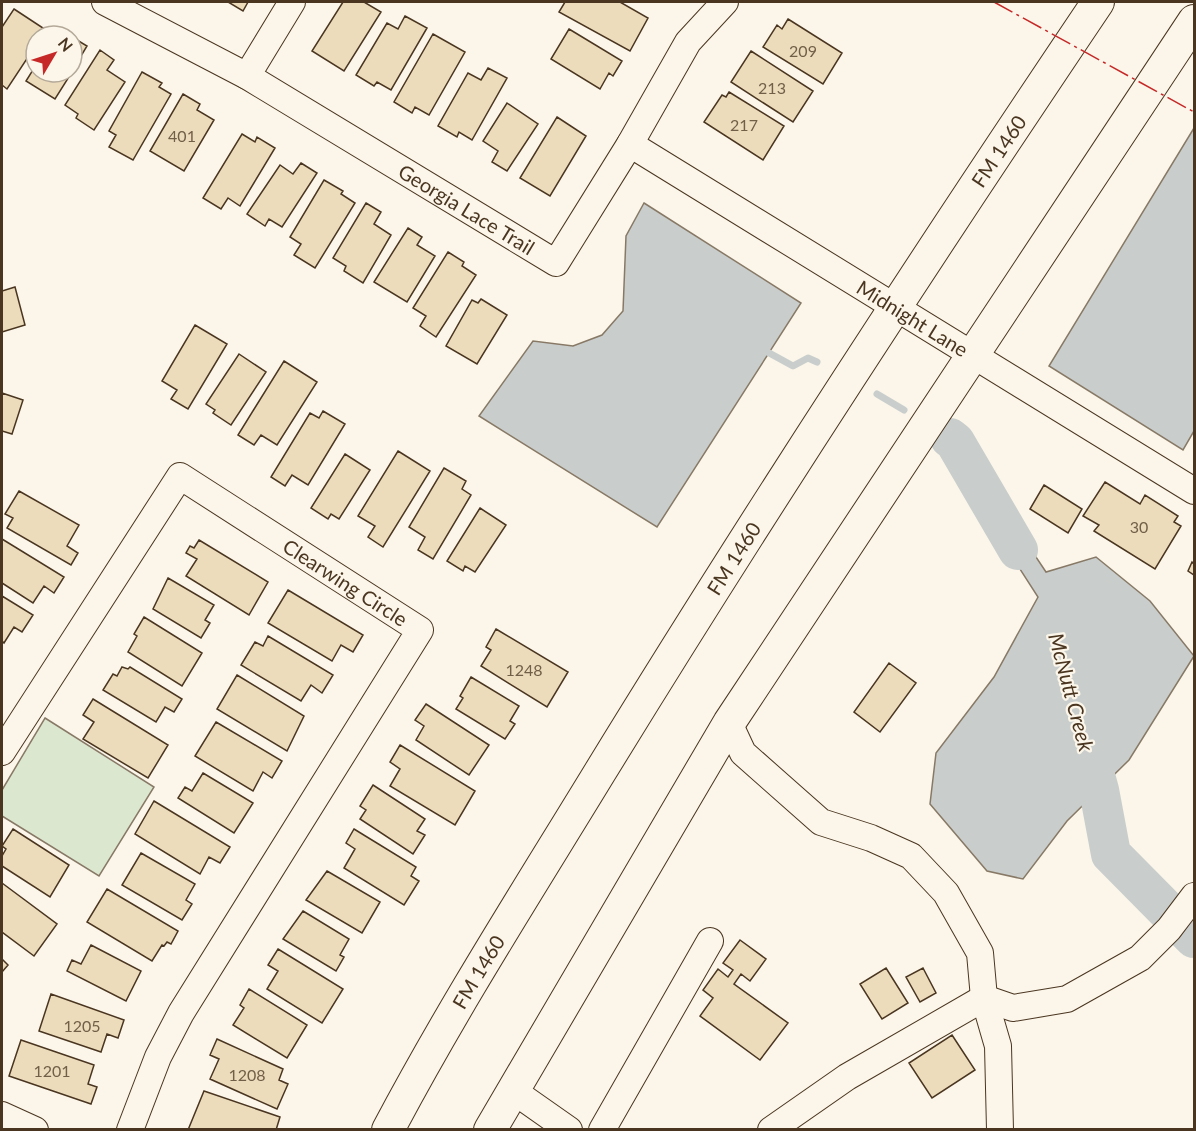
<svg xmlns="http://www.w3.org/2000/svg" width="1196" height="1131" viewBox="0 0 1196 1131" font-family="Lato,sans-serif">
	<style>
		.green { fill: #dce7d0; stroke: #887966; stroke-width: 1.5 }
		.water { fill: #c9cecd; stroke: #887966; stroke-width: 1.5 }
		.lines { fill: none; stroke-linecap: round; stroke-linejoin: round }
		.stream { stroke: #c9cecd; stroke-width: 7 }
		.river { stroke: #c9cecd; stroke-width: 40 }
		.building { fill: #ecdcbc; stroke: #4a3520; stroke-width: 1.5 }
		.minor-casing { stroke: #4a3520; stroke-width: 28 }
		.major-casing { stroke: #4a3520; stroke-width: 34 }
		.minor { stroke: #fbf6e9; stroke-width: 26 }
		.major { stroke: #fbf6e9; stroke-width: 32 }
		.power { stroke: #c62828; stroke-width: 1.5; stroke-dasharray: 21 4.5 3 4.5; stroke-linecap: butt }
		.labels { text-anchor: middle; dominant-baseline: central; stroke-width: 4.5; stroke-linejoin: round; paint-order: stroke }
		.number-label { font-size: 16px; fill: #725f47 }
		.street-label { font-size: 20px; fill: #4a3520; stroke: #fbf6e9 }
		.water-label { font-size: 21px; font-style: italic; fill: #4a3520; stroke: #fbf6e9 }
	</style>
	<rect width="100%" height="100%" fill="#fbf6e9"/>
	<!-- green -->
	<path class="green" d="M 45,718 L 154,787 L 99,876 L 2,816 L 2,790 Z"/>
	<!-- water -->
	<path class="water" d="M 1194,128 L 1194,431 L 1183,450 L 1049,366 Z
		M 644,203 L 801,303 L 657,527 L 479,416 L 533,341 L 573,346 L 602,335 L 623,311 L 626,236 Z
		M 994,494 L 1046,572 L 1096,557 L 1150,601 L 1194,656 L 1129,760 L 1067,821 L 1023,879 L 987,871 L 930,804 L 936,753 L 994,677 L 1038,597 L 984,513 Z"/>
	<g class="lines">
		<!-- stream -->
		<path class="stream" d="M 762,349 L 793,366 L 808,358 L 817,362
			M 877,394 L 904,410"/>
		<!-- river -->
		<path class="river" d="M 950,438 L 955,442 L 1018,550
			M 1084,736 L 1099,790 L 1111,854 L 1194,938"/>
	</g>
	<!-- building -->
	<path class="building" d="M 228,2 L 248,2 L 243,11 Z
		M 343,2 L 364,2 L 381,12 L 344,71 L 312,51 Z
		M 565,2 L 620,2 L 648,18 L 630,51 L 559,12 Z
		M 14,9 L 46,30 L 42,36 L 36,36 L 36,45 L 7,89 L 2,85 L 2,27 Z
		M 405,16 L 427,28 L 391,90 L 377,82 L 374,86 L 356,75 L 387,23 L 398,29 Z
		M 788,19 L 842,53 L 823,84 L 763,47 L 777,25 L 782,29 Z
		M 569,29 L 622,61 L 613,76 L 609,73 L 600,89 L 551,59 Z
		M 433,34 L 465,52 L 429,115 L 415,107 L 412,113 L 394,102 Z
		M 72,37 L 87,46 L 72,71 Z
		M 100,50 L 114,60 L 107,70 L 125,82 L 94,130 L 76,118 L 78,114 L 65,105 Z
		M 751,51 L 813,91 L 793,122 L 731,82 Z
		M 36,65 L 36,72 L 72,72 L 55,99 L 26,81 Z
		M 488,68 L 507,78 L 472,140 L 459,132 L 457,137 L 438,126 L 468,73 L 481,80 Z
		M 142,72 L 162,83 L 159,87 L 171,94 L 133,160 L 109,147 L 116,135 L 109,131 Z
		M 729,92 L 784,126 L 763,160 L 704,122 L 722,95 L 726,97 Z
		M 183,94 L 200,104 L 197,110 L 214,120 L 184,171 L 150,151 Z
		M 507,103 L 538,124 L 507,171 L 492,162 L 498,151 L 483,141 Z
		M 557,117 L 586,136 L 550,196 L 520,178 Z
		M 242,134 L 255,142 L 257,137 L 275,148 L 240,206 L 228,198 L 221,209 L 203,198 Z
		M 301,163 L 317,173 L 282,227 L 269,219 L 265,226 L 247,214 L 280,165 L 293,174 Z
		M 324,180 L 343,191 L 341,194 L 355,203 L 315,268 L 294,255 L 301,244 L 290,237 Z
		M 366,203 L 381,212 L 374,224 L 391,235 L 363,283 L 344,271 L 346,266 L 333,258 Z
		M 408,228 L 422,237 L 417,245 L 435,256 L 407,302 L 374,282 Z
		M 448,252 L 464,262 L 462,266 L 476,275 L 436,337 L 420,326 L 426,316 L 413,308 Z
		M 15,287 L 25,325 L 2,332 L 2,291 Z
		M 481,299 L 507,315 L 477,364 L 446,346 L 472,300 L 478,303 Z
		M 195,325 L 227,344 L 188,409 L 171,399 L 177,390 L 162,381 Z
		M 239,354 L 266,372 L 231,425 L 213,413 L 215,410 L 206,404 Z
		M 284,361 L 317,382 L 277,445 L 261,435 L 254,445 L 238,435 Z
		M 2,393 L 23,400 L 12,434 L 2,431 Z
		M 323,411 L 345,424 L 308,485 L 292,475 L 285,486 L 271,477 L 310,413 L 319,418 Z
		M 398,451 L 430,471 L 383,547 L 368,537 L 375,526 L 358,516 Z
		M 345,454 L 370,470 L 339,519 L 331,514 L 328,519 L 311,508 Z
		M 444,468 L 466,481 L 462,489 L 471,495 L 433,559 L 418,550 L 425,537 L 409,527 Z
		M 1105,482 L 1140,504 L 1145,495 L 1178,516 L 1174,522 L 1181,526 L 1155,569 L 1094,531 L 1099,525 L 1083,516 Z
		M 1044,485 L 1082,509 L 1068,533 L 1030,509 Z
		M 19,491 L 79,525 L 67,546 L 78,553 L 71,565 L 7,528 L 13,518 L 5,514 Z
		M 480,508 L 506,525 L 475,572 L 465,566 L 463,571 L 447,561 Z
		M 2,539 L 64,577 L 54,593 L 44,586 L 33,603 L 2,583 Z
		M 199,540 L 268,582 L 249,615 L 186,576 L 197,559 L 186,553 L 190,546 L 194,548 Z
		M 1192,562 L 1194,564 L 1194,575 L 1188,571 Z
		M 168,578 L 214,605 L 205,620 L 210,623 L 201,638 L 153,609 Z
		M 288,590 L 363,635 L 353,652 L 341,645 L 332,661 L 268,623 Z
		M 2,596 L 33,615 L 22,632 L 14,627 L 4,643 L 2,641 Z
		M 144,617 L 202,653 L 182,686 L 128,652 L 137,636 L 134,634 Z
		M 496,629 L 568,672 L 547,707 L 481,666 L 491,650 L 486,647 Z
		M 268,636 L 333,675 L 322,693 L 311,685 L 301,701 L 241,665 L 255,642 L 263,646 Z
		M 889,663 L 916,683 L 880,732 L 854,712 Z
		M 122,667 L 128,669 L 130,667 L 182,699 L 174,712 L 165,707 L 156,722 L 103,690 L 113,674 L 117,676 Z
		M 237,675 L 304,716 L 287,751 L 217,709 Z
		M 471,677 L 519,706 L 510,721 L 515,724 L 505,739 L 456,709 L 463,698 L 460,696 Z
		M 93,699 L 168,745 L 148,778 L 83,739 L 94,722 L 83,715 Z
		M 426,704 L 489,745 L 469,775 L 416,740 L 424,726 L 415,720 Z
		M 216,722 L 282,761 L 272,778 L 263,772 L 253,791 L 195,756 Z
		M 400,745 L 475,791 L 455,825 L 390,786 L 400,769 L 390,762 Z
		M 203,773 L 253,803 L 234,833 L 178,798 L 185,787 L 192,791 Z
		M 373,785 L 425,819 L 417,831 L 425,835 L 413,854 L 360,819 L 366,810 L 360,806 Z
		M 154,801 L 230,847 L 220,863 L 209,857 L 200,874 L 135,834 Z
		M 13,829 L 69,865 L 50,897 L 2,866 L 2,856 L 6,849 L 2,846 Z
		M 354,829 L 416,867 L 411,876 L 419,881 L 404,905 L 344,868 L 355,849 L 346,843 Z
		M 141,853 L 195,884 L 186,900 L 192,904 L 182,920 L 122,885 Z
		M 327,871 L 380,902 L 362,933 L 306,900 Z
		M 2,883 L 57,924 L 34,956 L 2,932 Z
		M 107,889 L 178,931 L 171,944 L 167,942 L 164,946 L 162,945 L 152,961 L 87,922 Z
		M 303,911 L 349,939 L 340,955 L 344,957 L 336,971 L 283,939 Z
		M 740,940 L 766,959 L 750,981 L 741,974 L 734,984 L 788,1023 L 760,1060 L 700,1016 L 713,998 L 703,990 L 718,969 L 728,977 L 733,970 L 723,963 Z
		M 91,945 L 141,971 L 126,1001 L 67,971 L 72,960 L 81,964 Z
		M 278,949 L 343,989 L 322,1023 L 267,989 L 278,971 L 268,965 Z
		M 2,959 L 8,965 L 2,972 Z
		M 886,968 L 908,1003 L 882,1019 L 860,984 Z
		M 923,968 L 936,993 L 920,1002 L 906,977 Z
		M 249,989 L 307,1025 L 287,1058 L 233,1025 L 244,1008 L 240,1005 Z
		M 51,994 L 124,1020 L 118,1038 L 107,1034 L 101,1052 L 39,1031 Z
		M 952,1035 L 975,1070 L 932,1098 L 909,1063 Z
		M 217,1039 L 283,1069 L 279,1080 L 288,1084 L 277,1109 L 210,1079 L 219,1059 L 210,1055 Z
		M 21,1040 L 94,1065 L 88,1084 L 97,1087 L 91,1104 L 9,1076 Z
		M 204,1091 L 280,1117 L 276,1130 L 188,1130 Z"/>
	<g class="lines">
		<defs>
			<g id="minor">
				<path id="s1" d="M 105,2 L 247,76 L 556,263 L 630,144 L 688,42 L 725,2"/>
				<path d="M 247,76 L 292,2"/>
				<path id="s2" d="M 630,144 L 1194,491"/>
				<path d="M 729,723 L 743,753 L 821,822 L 871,838 L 911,856 L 946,893 L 980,953 L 984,998 L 998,1046 L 1000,1130"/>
				<path id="s3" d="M 2,752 L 180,476 L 420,630 L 181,1013 L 158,1057 L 130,1130"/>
				<path d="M 512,1090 L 569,1130"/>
				<path d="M 2,1115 L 35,1130"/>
				<path d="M 602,1130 L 710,941"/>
				<path d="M 771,1130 L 847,1077 L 984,998 L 1013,1008 L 1067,999 L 1140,958 L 1169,929 L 1194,896"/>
			</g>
			<g id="major">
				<path id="s4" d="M 388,1130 C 453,1007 528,890 600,772 C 760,511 927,256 1098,2"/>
				<path d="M 490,1130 L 729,723 L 1194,21"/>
			</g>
		</defs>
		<!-- minor casing -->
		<use href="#minor" class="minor-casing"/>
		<!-- major casing -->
		<use href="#major" class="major-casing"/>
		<!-- minor -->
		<use href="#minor" class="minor"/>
		<!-- major -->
		<use href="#major" class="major"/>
		<!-- power -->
		<path class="power" d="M 994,2 L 1194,112"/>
	</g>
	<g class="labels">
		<!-- number labels -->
		<g class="number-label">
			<text x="803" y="50">209</text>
			<text x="772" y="87">213</text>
			<text x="744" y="124">217</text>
			<text x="182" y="135">401</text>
			<text x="1139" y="526">30</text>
			<text x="524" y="669">1248</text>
			<text x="82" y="1025">1205</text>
			<text x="52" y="1070">1201</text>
			<text x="247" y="1074">1208</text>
		</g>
		<!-- street labels -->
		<g class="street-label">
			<text stroke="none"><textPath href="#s4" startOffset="1154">FM 1460</textPath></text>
			<text stroke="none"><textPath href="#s1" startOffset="417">Georgia Lace Trail</textPath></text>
			<text stroke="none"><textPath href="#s2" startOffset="332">Midnight Lane</textPath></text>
			<text stroke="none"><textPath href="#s4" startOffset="668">FM 1460</textPath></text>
			<text stroke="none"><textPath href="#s3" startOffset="525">Clearwing Circle</textPath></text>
			<text stroke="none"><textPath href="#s4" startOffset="182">FM 1460</textPath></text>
		</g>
		<!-- water labels -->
		<g class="water-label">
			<text transform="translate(1072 692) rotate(75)">McNutt Creek</text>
		</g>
	</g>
	<!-- border -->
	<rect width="1196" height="1131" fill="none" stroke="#4a3520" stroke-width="6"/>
	<!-- north arrow -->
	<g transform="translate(54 54) rotate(51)"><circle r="28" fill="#fbf6e9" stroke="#b4a999" stroke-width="1.5"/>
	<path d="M0-4.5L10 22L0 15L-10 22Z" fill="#c62828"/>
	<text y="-9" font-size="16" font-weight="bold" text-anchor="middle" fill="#4a3520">N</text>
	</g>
</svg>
